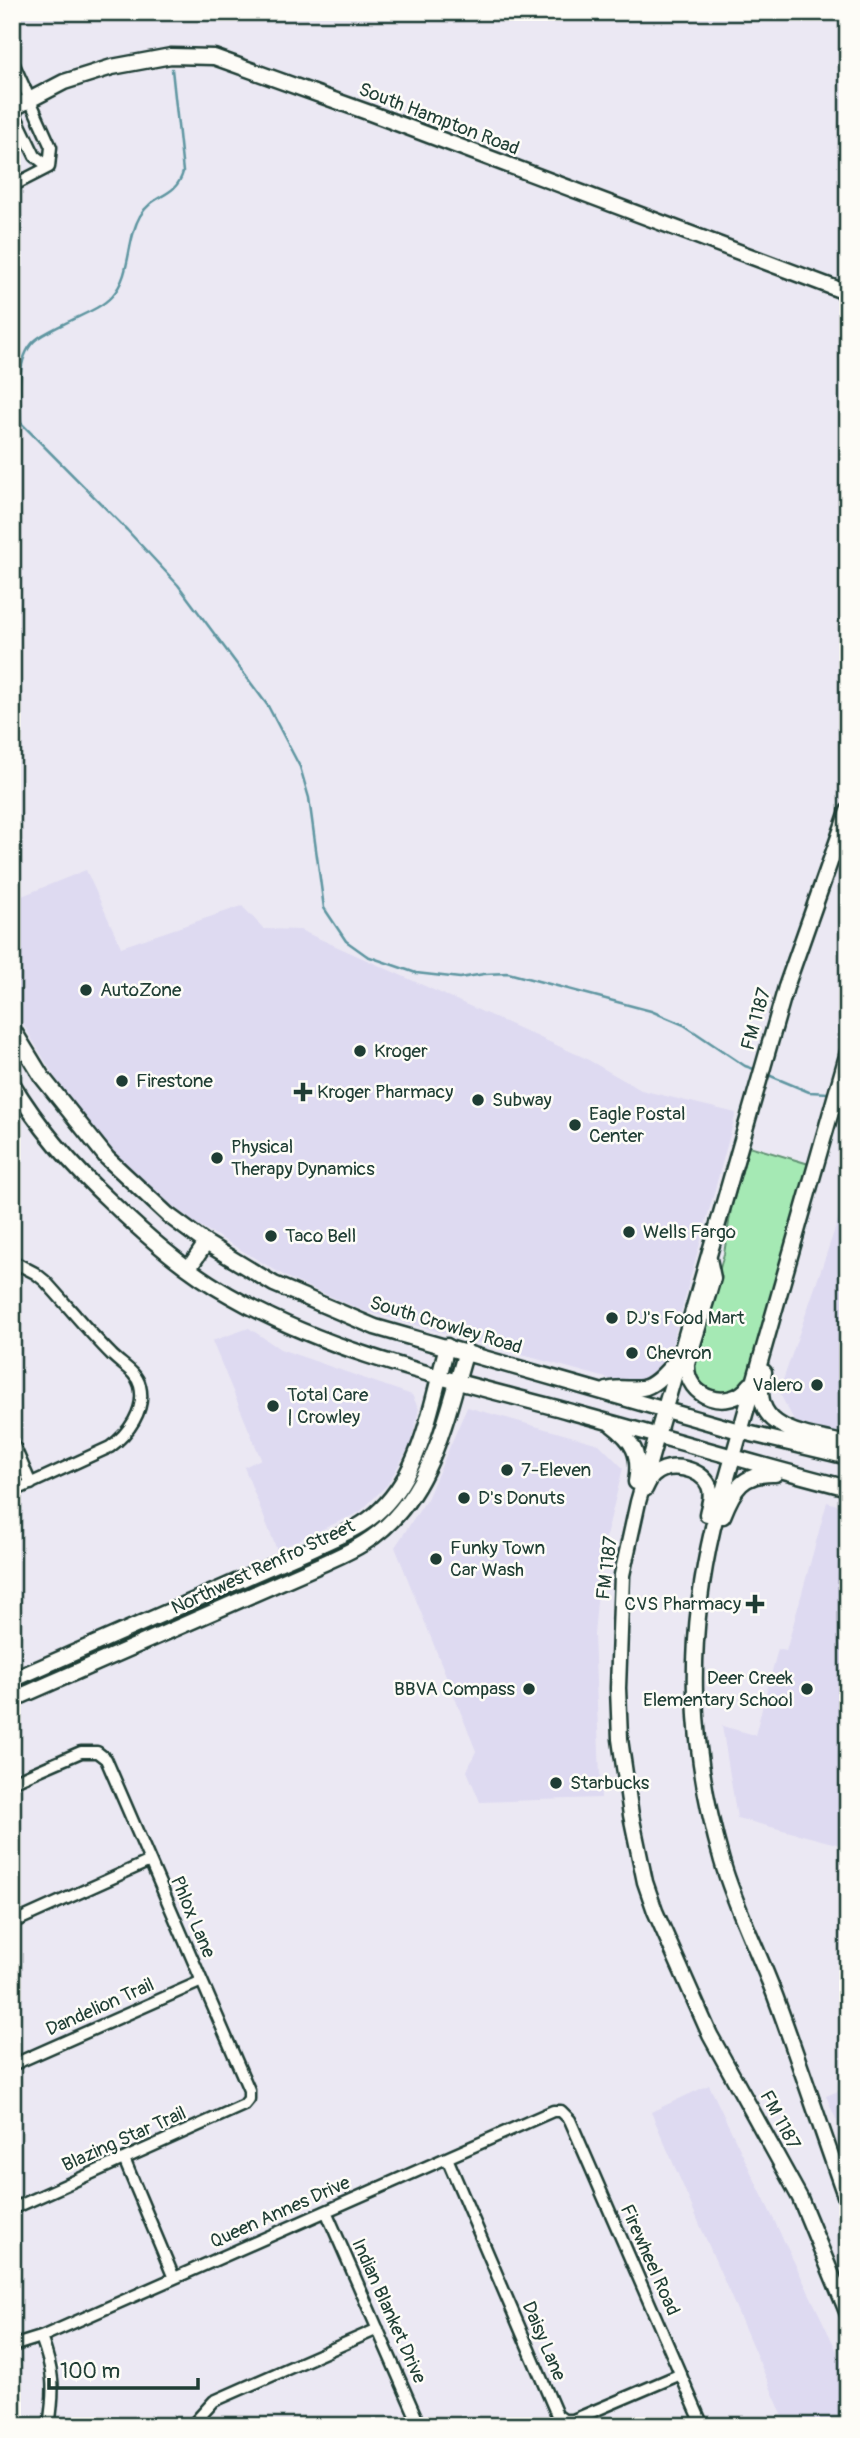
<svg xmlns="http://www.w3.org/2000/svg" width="860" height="2438" viewBox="0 0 860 2438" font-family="Pangolin,sans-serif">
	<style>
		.built { fill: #dedaf1 }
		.green { fill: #a5e9b4; stroke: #629374; stroke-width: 2 }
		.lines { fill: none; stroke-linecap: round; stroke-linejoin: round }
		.stream { stroke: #5f96a1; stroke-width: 2.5 }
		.street-casing { stroke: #1f3d34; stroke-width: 15 }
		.secondary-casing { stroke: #1f3d34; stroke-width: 19 }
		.street { stroke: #fdfcf7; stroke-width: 10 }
		.secondary { stroke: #fdfcf7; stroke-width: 14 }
		.poi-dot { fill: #1f3d34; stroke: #fdfcf7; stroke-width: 2.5 }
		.labels { text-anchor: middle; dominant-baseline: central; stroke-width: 5; stroke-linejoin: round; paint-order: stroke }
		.street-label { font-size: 19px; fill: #1f3d34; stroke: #fdfcf7 }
		.poi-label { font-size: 19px; fill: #1f3d34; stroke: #fdfcf7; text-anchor: start }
	</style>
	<rect width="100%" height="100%" fill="#ebe8f3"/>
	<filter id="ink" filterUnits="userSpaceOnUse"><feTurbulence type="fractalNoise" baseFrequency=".0143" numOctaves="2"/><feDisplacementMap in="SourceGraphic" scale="14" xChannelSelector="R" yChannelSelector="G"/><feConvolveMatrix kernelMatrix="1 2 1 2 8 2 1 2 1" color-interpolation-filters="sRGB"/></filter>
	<g filter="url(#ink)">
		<!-- built -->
		<path class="built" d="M 86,870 L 121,947 L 242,906 L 264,929 L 300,930 L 585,1058 L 641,1090 L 736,1113 L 667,1363 L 655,1376 L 639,1383 L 617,1381 L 364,1311 L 292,1280 L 195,1223 L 158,1195 L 124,1163 L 90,1125 L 59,1084 L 24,1026 L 12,1003 L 12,900 Z
			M 848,1191 L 848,1436 L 795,1422 L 779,1392 Z
			M 249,1328 L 280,1349 L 412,1395 L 419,1409 L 410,1446 L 387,1485 L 360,1512 L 277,1550 L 244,1467 L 261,1459 L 212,1341 Z
			M 467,1407 L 599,1444 L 623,1468 L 601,1557 L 594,1635 L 601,1798 L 480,1802 L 467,1771 L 476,1751 L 395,1547 L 427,1499 Z
			M 827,1502 L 848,1508 L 848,1847 L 737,1818 L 722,1726 L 755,1735 L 778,1649 L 786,1651 Z
			M 709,2085 L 848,2374 L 848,2426 L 787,2426 L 651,2112 Z
			M 848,2087 L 848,2147 L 826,2096 Z"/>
		<!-- green -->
		<path class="green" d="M 749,1146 L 809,1164 L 745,1385 L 740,1391 L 719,1394 L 698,1384 L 692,1364 L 724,1254 L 731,1209 Z"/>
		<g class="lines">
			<!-- stream -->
			<path class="stream" d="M 172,69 L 183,172 C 176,198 153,193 140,216 C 126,240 132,274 112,296 C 103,306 89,312 76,318 C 64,324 50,330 38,338 C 14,355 20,398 21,423 L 127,530 L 178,585 L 268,706 L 300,767 L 309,798 L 324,908 L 346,941 L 367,956 L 416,973 L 460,978 L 484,974 L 508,973 L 651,1011 L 684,1025 L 745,1066 L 757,1070
				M 766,1074 L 809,1092 L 829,1093"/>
			<defs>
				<path id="street" d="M 12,60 L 51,147 L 49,167
					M 12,108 L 35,156 L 49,167
					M 12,186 L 49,167
					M 12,1261 L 35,1273 L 45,1281 C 67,1305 88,1331 111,1354 C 120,1364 137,1372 140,1386 C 146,1410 128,1434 110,1447 L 12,1492
					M 12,1441 L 31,1484
					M 12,1782 L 81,1752 L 97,1752 L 106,1759 L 249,2090 L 249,2099 L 244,2105 L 12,2209
					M 12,1923 L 150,1861
					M 12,2065 L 202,1981
					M 447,2158 L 557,2415 L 564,2420 L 573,2420 L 681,2374
					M 124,2159 L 174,2278
					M 326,2211 L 420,2426
					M 41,2337 C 54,2373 55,2387 49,2426
					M 12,2346 L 41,2337 L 553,2111 L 561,2111 L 570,2120 L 703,2426
					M 195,2422 L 214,2401 L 378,2329"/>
				<path id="secondary" d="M 12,109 L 64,82 L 112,67 L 171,56 L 214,57 L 370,113 L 848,293
					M 848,811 L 786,987 L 638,1502 L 622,1575 L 618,1688 L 620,1739 L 631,1815 L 645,1882 L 655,1911 L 710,2035 L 800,2198 L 848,2314
					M 12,1028 L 42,1077 L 107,1158 L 168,1215 L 206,1243 L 274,1284 L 375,1327 L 739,1431 L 848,1457
					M 848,1052 L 713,1527 C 686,1643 689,1746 722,1861 C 736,1910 761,1956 778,2004 C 802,2070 824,2137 848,2204
					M 12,1083 C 39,1128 75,1169 113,1204 C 148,1238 186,1271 229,1295 C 333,1355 453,1380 568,1411 C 661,1436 754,1464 848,1488
					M 709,1259 L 713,1278 L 687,1364 C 685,1398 730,1413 750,1385
					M 189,1268 L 206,1243
					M 764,1372 C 747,1432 806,1434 848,1444
					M 607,1390 C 619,1386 630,1390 642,1388 C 656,1386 668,1369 677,1360
					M 612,1425 C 633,1441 641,1454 636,1482
					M 645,1489 C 647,1485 650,1478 654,1475 C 669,1461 701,1468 709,1486 C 713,1496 709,1504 707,1514
					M 723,1516 C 734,1488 743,1473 775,1474
					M 12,1680 L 311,1549 C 335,1538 362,1528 381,1509 C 423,1468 432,1401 447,1346
					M 12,1700 L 320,1565 C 335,1558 350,1552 364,1543 C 430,1502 445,1421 466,1351"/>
			</defs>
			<!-- street casing -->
			<use href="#street" class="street-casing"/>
			<!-- secondary casing -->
			<use href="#secondary" class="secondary-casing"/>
			<!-- street -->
			<use href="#street" class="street"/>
			<!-- secondary -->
			<use href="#secondary" class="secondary"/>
		</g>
	</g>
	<!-- markers -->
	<g class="poi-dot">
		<circle cx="86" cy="990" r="7"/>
		<circle cx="360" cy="1051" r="7"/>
		<circle cx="122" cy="1081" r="7"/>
		<path d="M299.5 1081.5h7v7h7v7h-7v7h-7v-7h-7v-7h7z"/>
		<circle cx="478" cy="1100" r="7"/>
		<circle cx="575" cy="1125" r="7"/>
		<circle cx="217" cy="1158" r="7"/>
		<circle cx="629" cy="1232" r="7"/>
		<circle cx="271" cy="1236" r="7"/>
		<circle cx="612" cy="1318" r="7"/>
		<circle cx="632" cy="1353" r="7"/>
		<circle cx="817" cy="1385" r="7"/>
		<circle cx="273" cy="1406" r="7"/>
		<circle cx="507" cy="1470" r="7"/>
		<circle cx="464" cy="1498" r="7"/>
		<circle cx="436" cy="1559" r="7"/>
		<path d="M751.5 1593.5h7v7h7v7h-7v7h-7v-7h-7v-7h7z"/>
		<circle cx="529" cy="1689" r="7"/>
		<circle cx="807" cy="1689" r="7"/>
		<circle cx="556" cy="1783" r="7"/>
	</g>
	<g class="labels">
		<!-- street labels -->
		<g class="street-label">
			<text transform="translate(439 119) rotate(21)">South Hampton Road</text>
			<text transform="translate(756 1019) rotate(-74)">FM 1187</text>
			<text transform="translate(446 1325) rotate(17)">South Crowley Road</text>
			<text transform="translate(263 1567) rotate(-25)">Northwest Renfro Street</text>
			<text transform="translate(607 1568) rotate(-83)">FM 1187</text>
			<text transform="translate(193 1917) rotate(67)">Phlox Lane</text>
			<text transform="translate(100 2007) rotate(-24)">Dandelion Trail</text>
			<text transform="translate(780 2120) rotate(62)">FM 1187</text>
			<text transform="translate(124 2139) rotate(-24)">Blazing Star Trail</text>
			<text transform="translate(280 2212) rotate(-24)">Queen Annes Drive</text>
			<text transform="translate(650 2260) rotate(66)">Firewheel Road</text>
			<text transform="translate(389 2311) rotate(66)">Indian Blanket Drive</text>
			<text transform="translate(544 2341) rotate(67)">Daisy Lane</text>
		</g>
		<!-- poi labels -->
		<g class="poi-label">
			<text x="100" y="990">AutoZone</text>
			<text x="374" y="1051">Kroger</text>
			<text x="136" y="1081">Firestone</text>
			<text x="317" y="1092">Kroger Pharmacy</text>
			<text x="492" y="1100">Subway</text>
			<text x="589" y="1114">Eagle Postal<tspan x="589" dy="22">Center</tspan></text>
			<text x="231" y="1147">Physical<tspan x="231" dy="22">Therapy Dynamics</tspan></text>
			<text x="643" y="1232">Wells Fargo</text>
			<text x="285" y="1236">Taco Bell</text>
			<text x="626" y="1318">DJ's Food Mart</text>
			<text x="646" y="1353">Chevron</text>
			<text x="803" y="1385" text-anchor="end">Valero</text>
			<text x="287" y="1395">Total Care<tspan x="287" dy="22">| Crowley</tspan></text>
			<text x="521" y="1470">7-Eleven</text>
			<text x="478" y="1498">D's Donuts</text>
			<text x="450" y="1548">Funky Town<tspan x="450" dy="22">Car Wash</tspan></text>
			<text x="741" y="1604" text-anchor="end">CVS Pharmacy</text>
			<text x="793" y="1678" text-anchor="end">Deer Creek<tspan x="793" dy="22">Elementary School</tspan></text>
			<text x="515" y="1689" text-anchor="end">BBVA Compass</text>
			<text x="570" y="1783">Starbucks</text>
		</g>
	</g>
	<!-- margin -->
	<rect width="860" height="2438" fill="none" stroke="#fdfcf7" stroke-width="42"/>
	<rect x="21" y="21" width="818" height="2396" fill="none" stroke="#1f3d34" stroke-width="2.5" filter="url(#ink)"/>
	<!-- scale -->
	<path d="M49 2378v10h149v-10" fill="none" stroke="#1f3d34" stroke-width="3.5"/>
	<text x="60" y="2378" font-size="21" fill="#1f3d34" stroke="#fdfcf7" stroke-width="5" paint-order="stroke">100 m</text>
</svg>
